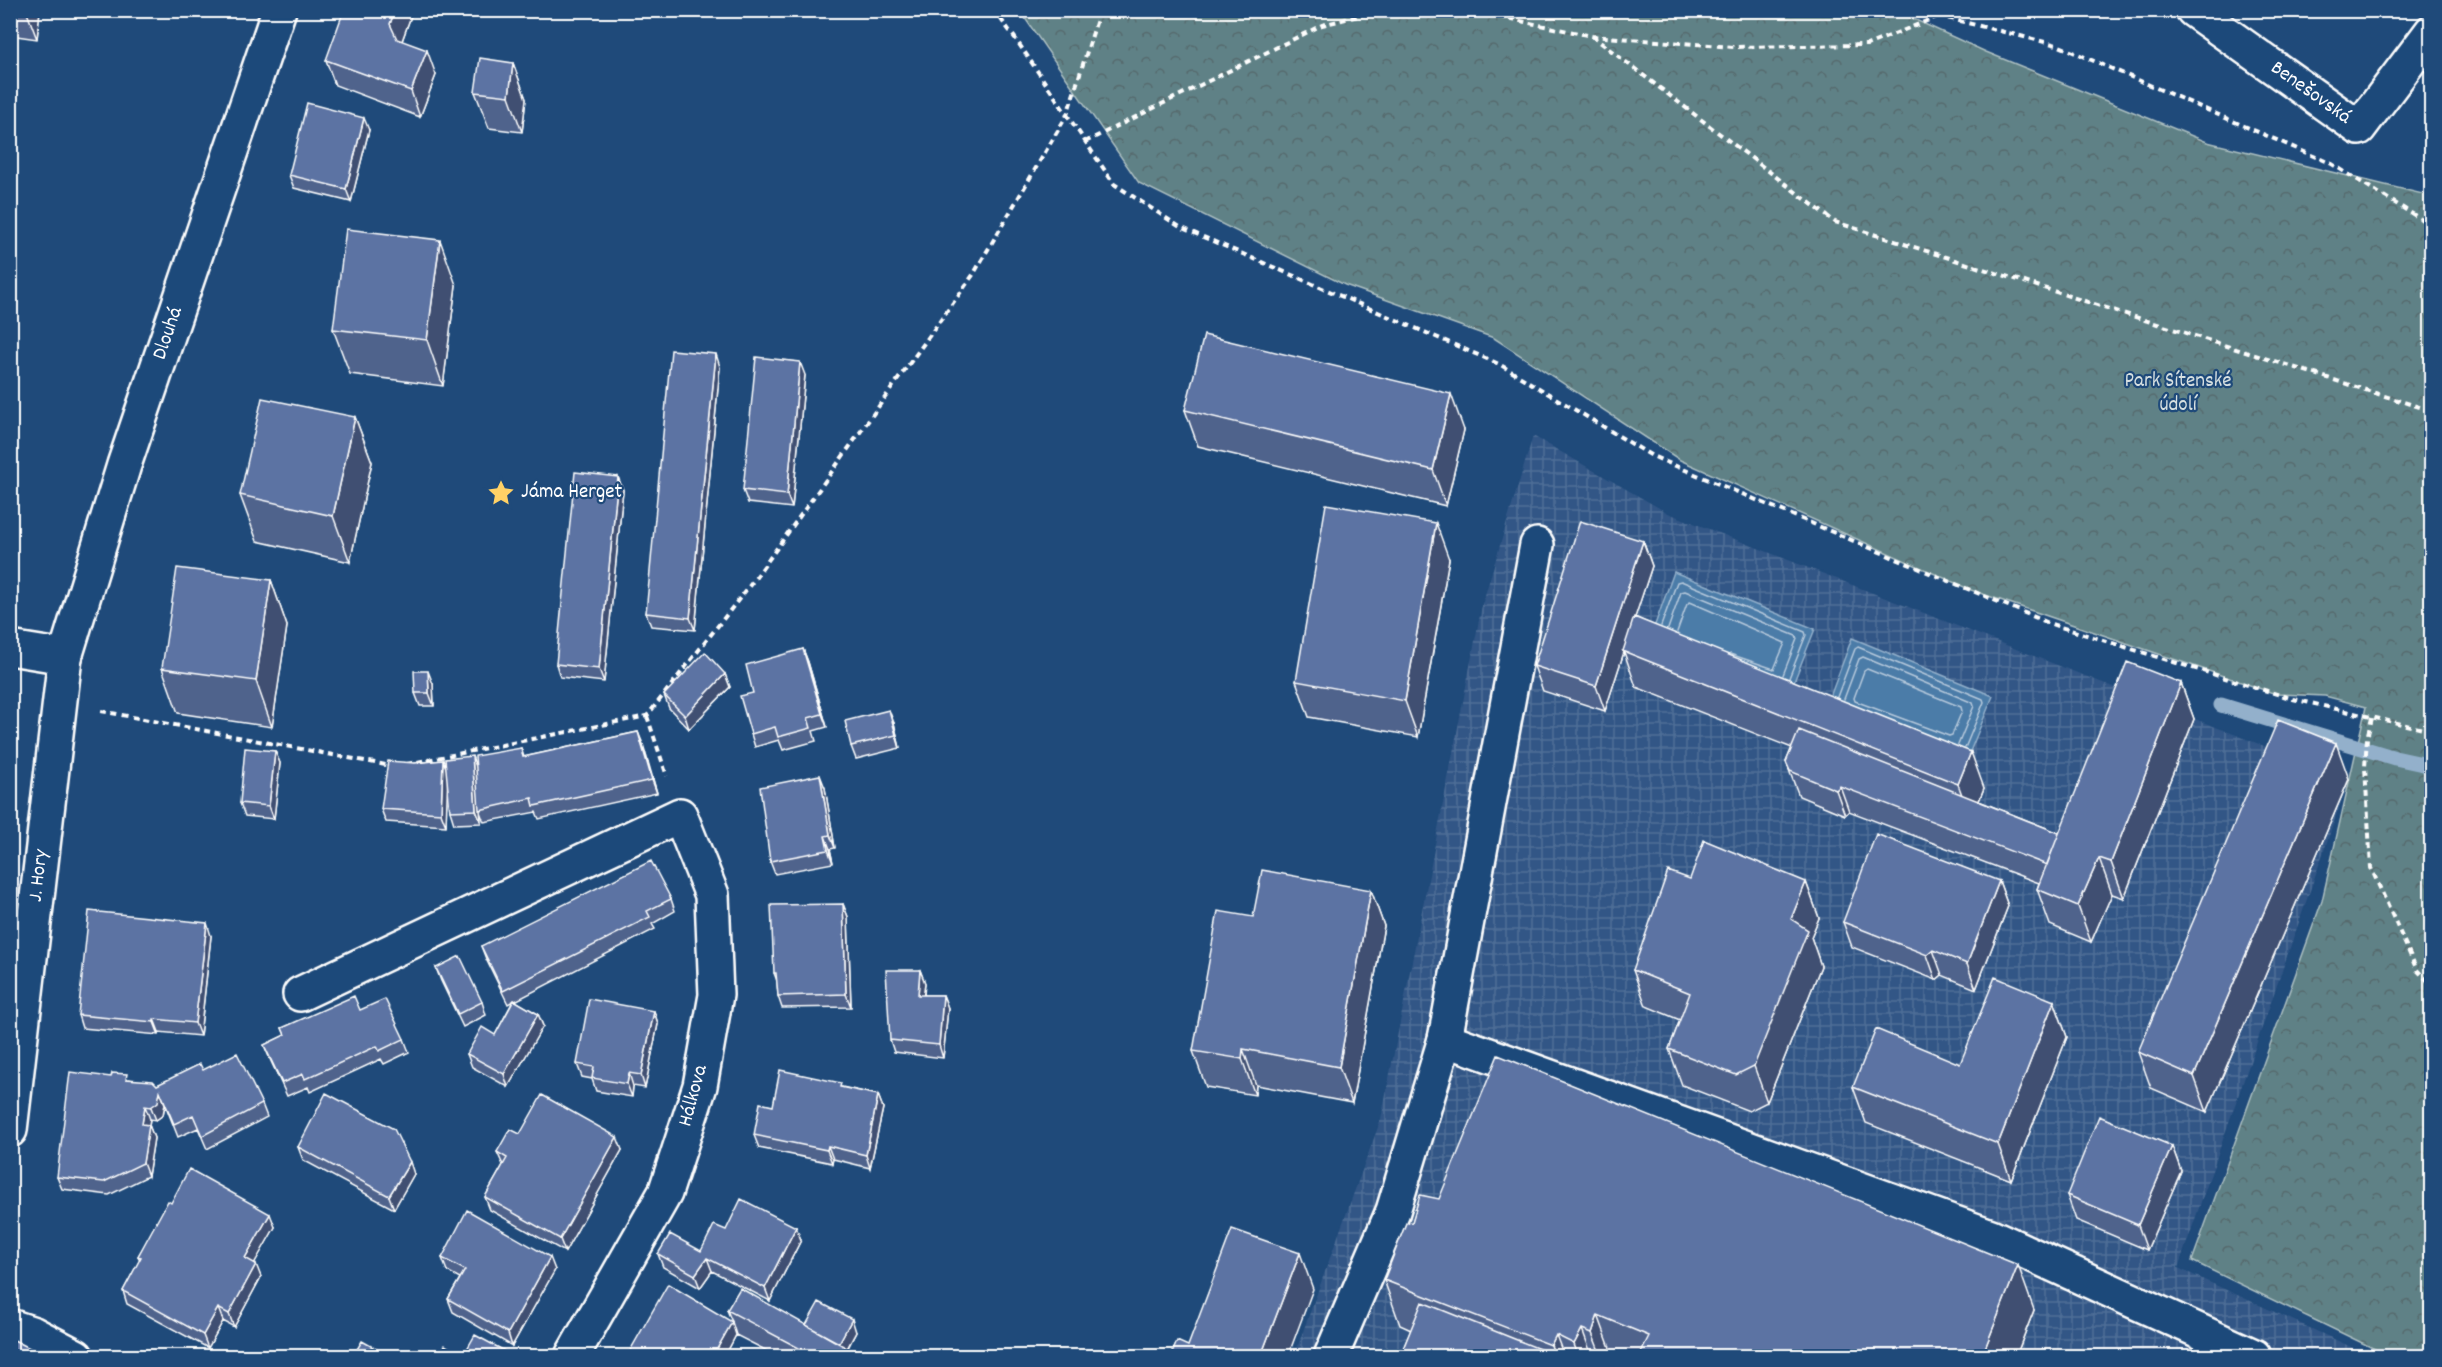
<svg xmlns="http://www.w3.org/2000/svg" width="2442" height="1367" viewBox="0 0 2442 1367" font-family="Dekko,sans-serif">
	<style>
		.industrial { fill: url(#industrial-grid) }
		.park { fill: url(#park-crowns); stroke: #aec0c2; stroke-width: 1.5 }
		.water { fill: #4b7ba8; stroke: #93b0cb; stroke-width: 1.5 }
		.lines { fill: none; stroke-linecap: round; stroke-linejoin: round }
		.shore { stroke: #b7cadc; stroke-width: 1.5 }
		.stream { stroke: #93b0cb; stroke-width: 15 }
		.minor-casing { stroke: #fff; stroke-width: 38 }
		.path { stroke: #fff; stroke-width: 4; stroke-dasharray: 6 4.5; stroke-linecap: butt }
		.minor { stroke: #1f4a7a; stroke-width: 33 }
		.wall { fill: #4f638c; stroke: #fff; stroke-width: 1.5 }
		.shaded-wall { fill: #405072; stroke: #fff; stroke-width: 1.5 }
		.building { fill: #5c73a3; stroke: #fff; stroke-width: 1.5 }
		.labels { text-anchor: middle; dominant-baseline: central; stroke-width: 4.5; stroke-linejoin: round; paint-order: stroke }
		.street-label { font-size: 21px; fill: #fff; stroke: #1f4a7a }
		.park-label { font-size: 21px; fill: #d7e0e1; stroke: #1f4a7a }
		.poi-label { font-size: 21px; fill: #fff; stroke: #1f4a7a; text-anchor: start }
	</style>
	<defs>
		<pattern id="industrial-grid" width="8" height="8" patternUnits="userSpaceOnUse" patternTransform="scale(1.5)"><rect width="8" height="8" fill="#315686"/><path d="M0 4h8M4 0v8" fill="none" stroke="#506f98"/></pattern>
		<pattern id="park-crowns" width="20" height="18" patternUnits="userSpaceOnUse" patternTransform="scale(1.5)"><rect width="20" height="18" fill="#5e8186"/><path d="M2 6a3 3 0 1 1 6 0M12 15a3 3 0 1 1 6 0" fill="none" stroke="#56696c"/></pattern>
	</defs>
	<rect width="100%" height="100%" fill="#1f4a7a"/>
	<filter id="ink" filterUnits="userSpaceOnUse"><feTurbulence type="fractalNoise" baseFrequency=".0167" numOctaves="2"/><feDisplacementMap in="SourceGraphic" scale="12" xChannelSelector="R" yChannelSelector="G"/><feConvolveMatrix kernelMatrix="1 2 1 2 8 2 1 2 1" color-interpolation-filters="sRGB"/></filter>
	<g filter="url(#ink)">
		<!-- industrial -->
		<path class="industrial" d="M 1533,436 L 1668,513 L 2349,779 L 2178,1268 L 2371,1356 L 1294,1356 L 1381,1119 L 1482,605 Z"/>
		<!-- park -->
		<path class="park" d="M 1020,11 L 1896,11 L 1986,52 L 2207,142 L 2431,196 L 2431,1356 L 2379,1356 L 2379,1351 L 2192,1261 L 2322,901 L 2366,707 L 2325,696 L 2276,694 L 1971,590 L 1680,460 L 1494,338 L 1345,285 L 1139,183 Z"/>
		<!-- water -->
		<path class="water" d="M 1674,572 L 1815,629 L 1787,699 L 1647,647 Z
			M 1852,638 L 1993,696 L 1964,766 L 1824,713 Z"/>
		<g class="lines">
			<!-- shore -->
			<path class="shore" d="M 1661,626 L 1677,582 L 1681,581 L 1805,632 L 1806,635 L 1789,678
				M 1668,629 L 1681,592 L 1685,591 L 1796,636 L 1797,639 L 1783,675
				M 1677,632 L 1687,604 L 1690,602 L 1785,643 L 1774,669 L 1730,654
				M 1867,669 L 1961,707 L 1962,711 L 1952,735 L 1949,736 L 1855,701 L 1854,698 L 1864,671 Z
				M 1837,697 L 1855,649 L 1858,647 L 1983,699 L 1984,702 L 1965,748
				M 1844,699 L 1859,659 L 1863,657 L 1973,703 L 1974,706 L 1958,745"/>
			<!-- stream -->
			<path class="stream" d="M 2221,705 L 2395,758 L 2432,766"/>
			<defs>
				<g id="minor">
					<path id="s1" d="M 2193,10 L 2359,128 L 2432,31"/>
					<path d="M 10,648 L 65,657"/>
					<path d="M 300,994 L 680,815 L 712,895 L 716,995 L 700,1086 L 665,1193 L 572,1356"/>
					<path d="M 1445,1039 L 1991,1236 L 2254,1356"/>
					<path id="s2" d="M 10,1130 L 65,657 L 124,465 L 279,10"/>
					<path d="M 10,1326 L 34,1334 L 76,1356"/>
					<path d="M 1331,1356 L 1393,1211 L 1445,1039 L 1537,545"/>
				</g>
			</defs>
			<!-- minor casing -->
			<use href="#minor" class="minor-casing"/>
			<!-- path -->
			<path class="path" d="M 994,10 L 1015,38 L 1114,184 L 1180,227 L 1499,364 L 1652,456 L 2051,624 L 2293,699 L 2432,731
				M 1468,10 L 1592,36 L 1734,47 L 1867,45 L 1939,16
				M 1929,10 L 1939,16 L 2057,45 L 2332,164 L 2432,226
				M 1592,36 L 1835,222 L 2432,411
				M 1085,142 L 1322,25 L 1382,10
				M 101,711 L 391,766
				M 647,716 L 667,776
				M 2372,718 L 2367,738 L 2365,767 L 2371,868 L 2417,970 L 2432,985
				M 407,764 L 647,716 L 754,580 L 973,275 L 1067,115 L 1100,10"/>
			<!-- minor -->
			<use href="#minor" class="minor"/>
		</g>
		<!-- wall -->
		<path class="wall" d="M 10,10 L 40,10 L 37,39 L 10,35 Z
			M 411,16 L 402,41 L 436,75 L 420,117 L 335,85 L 326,60 Z
			M 513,63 L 526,99 L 522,132 L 489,128 L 475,92 Z
			M 369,130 L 351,202 L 294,188 L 289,175 Z
			M 456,285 L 443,386 L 350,374 L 333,329 Z
			M 720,367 L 695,630 L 651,626 L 646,613 Z
			M 805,375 L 792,508 L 748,503 L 743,490 Z
			M 1185,410 L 1464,430 L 1446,506 L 1198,446 Z
			M 355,417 L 372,462 L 350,562 L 257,541 L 240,495 Z
			M 618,477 L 623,490 L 604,682 L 560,677 L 556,664 Z
			M 1643,541 L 1652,566 L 1635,617 L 1984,788 L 1979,801 L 2059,833 L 2181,683 L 2194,719 L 2124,898 L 2112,894 L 2091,942 L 2050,925 L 2037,889 L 2039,883 L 1849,811 L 1845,815 L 1799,796 L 1786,762 L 1792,748 L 1636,687 L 1624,652 L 1605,711 L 1543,691 L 1534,666 Z
			M 1449,559 L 1418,737 L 1309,717 L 1296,681 Z
			M 271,580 L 287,626 L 272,727 L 178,713 L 162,668 Z
			M 803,649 L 808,662 L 827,727 L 813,731 L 816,741 L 783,750 L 779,740 L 755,747 L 751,734 L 753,693 Z
			M 725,674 L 730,687 L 689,729 L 669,708 L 664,695 Z
			M 433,684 L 434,706 L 420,706 L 415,693 Z
			M 894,723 L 900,748 L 856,759 L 851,746 Z
			M 638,732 L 657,793 L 539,819 L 536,812 L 484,822 L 480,812 L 481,823 L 454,824 L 450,811 L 447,786 L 446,826 L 386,822 L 381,809 L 415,763 L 443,760 L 446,766 L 475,764 L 521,748 L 524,757 Z
			M 275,751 L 280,763 L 274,819 L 245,816 L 240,803 Z
			M 2349,779 L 2207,1112 L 2151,1088 L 2138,1052 Z
			M 825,788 L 835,848 L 830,849 L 833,863 L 775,874 L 770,861 Z
			M 1690,879 L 1806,882 L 1819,918 L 1811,937 L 1821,966 L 1767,1102 L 1749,1111 L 1682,1085 L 1669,1049 L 1680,1020 L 1646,1006 L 1633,970 Z
			M 1999,881 L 2008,906 L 1976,989 L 1942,975 L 1936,980 L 1852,947 L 1843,922 Z
			M 1371,890 L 1384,926 L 1352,1103 L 1256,1085 L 1255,1095 L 1206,1087 L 1193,1051 L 1253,917 Z
			M 671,899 L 675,911 L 652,924 L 655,929 L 515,1001 L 538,1014 L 543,1026 L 508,1087 L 472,1067 L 467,1054 L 495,1035 L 513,1001 L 508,1004 L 486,959 L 481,946 Z
			M 843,904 L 848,917 L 851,1007 L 782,1008 L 778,996 L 777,981 L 774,973 Z
			M 211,936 L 200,1036 L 159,1032 L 159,1035 L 82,1028 L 78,1015 Z
			M 436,968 L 482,1002 L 486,1015 L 463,1027 L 441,981 Z
			M 920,970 L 925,983 L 924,995 L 943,995 L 948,1008 L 943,1058 L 894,1052 L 890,1040 Z
			M 2054,1001 L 2067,1037 L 2011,1180 L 1866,1123 L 1853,1087 L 1960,1064 Z
			M 360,1010 L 404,1039 L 409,1052 L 384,1064 L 381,1059 L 310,1092 L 308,1087 L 287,1096 L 269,1057 L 264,1045 L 285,1035 L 282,1028 Z
			M 654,1011 L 658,1024 L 645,1088 L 633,1086 L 632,1097 L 596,1091 L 592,1079 L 582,1077 L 577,1064 Z
			M 203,1070 L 262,1104 L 267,1117 L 207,1149 L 198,1128 L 178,1137 L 165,1104 L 163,1115 L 156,1120 L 150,1119 L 149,1125 L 154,1138 L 148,1176 L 109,1195 L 62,1189 L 57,1177 L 129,1079 L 157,1085 Z
			M 842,1087 L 878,1095 L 883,1108 L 870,1168 L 833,1159 L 832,1163 L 759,1148 L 754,1135 L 773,1106 Z
			M 520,1134 L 622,1150 L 565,1252 L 490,1210 L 485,1197 L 503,1165 L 497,1152 Z
			M 2172,1146 L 2181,1171 L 2147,1250 L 2076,1220 L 2067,1195 Z
			M 298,1147 L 414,1174 L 394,1209 L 303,1160 Z
			M 1439,1199 L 2034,1310 L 2016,1356 L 1400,1356 L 1411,1330 L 1400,1325 L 1384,1280 L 1412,1222 Z
			M 171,1203 L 275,1227 L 254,1263 L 261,1277 L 234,1327 L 223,1321 L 208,1348 L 127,1304 L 123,1291 L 140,1260 L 138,1256 Z
			M 796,1227 L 801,1240 L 770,1301 L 712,1271 L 700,1288 L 663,1267 L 658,1254 L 701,1251 L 726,1230 Z
			M 442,1258 L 555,1270 L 512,1346 L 453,1312 L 448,1299 L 460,1278 L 447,1271 Z
			M 727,1310 L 806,1325 L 856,1332 L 848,1348 L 858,1356 L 777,1356 L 736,1335 L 725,1356 L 627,1356 L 732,1322 Z"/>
		<!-- shaded-wall -->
		<path class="shaded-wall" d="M 26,10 L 40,10 L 37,39 Z
			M 395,10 L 410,10 L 411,16 L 399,49 L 390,24 Z
			M 427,50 L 436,75 L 420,117 L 411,91 Z
			M 513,63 L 526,99 L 522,132 L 509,96 Z
			M 364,118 L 369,130 L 351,202 L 346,189 Z
			M 440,240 L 456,285 L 443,386 L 427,340 Z
			M 716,354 L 720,367 L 695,630 L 690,618 Z
			M 800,362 L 805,375 L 792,508 L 787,495 Z
			M 1451,394 L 1464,430 L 1446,506 L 1433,470 Z
			M 355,417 L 372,462 L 350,562 L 333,516 Z
			M 618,477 L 623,490 L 604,682 L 599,669 Z
			M 1436,523 L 1449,559 L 1418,737 L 1405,701 Z
			M 1643,541 L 1652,566 L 1624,651 L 1623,651 L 1624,652 L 1605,711 L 1596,686 Z
			M 271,580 L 287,626 L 272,727 L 256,681 Z
			M 803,649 L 808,662 L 827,727 L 822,714 Z
			M 428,671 L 433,684 L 434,706 L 429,693 Z
			M 725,674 L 730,687 L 689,729 L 685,716 Z
			M 2181,683 L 2194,719 L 2124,898 L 2111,862 Z
			M 889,710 L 894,723 L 900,748 L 896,735 Z
			M 638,732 L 643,744 L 657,793 L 652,780 Z
			M 2336,743 L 2349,779 L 2207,1112 L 2194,1076 Z
			M 275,751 L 280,763 L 274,819 L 269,806 Z
			M 1971,752 L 1984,788 L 1971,820 L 1958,784 Z
			M 472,756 L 477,769 L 481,823 L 476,810 Z
			M 443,760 L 448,773 L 446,826 L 441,813 Z
			M 820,775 L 825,788 L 835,848 L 830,835 Z
			M 1840,786 L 1849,811 L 1845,815 L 1836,790 Z
			M 825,836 L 830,849 L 833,863 L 828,850 Z
			M 2099,858 L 2112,894 L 2091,942 L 2078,906 Z
			M 1999,881 L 2008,906 L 1976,989 L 1967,964 Z
			M 1806,882 L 1819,918 L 1811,937 L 1821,966 L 1767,1102 L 1754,1066 L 1791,919 Z
			M 1371,890 L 1384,926 L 1352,1103 L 1339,1067 Z
			M 843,904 L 848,917 L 851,1007 L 846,994 Z
			M 207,923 L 211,936 L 200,1036 L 195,1023 Z
			M 1933,950 L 1942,975 L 1936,980 L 1927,955 Z
			M 920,970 L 925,983 L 922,1008 L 918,995 Z
			M 943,995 L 948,1008 L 943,1058 L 939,1045 Z
			M 2054,1001 L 2067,1037 L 2011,1180 L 1998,1144 Z
			M 654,1011 L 658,1024 L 645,1088 L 641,1075 Z
			M 538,1014 L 543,1026 L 508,1087 L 504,1074 Z
			M 154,1019 L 159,1032 L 159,1035 L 154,1022 Z
			M 1243,1049 L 1256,1085 L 1255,1095 L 1242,1059 Z
			M 629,1073 L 633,1086 L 632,1097 L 627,1084 Z
			M 160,1091 L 165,1104 L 163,1115 L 156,1120 L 151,1107 Z
			M 878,1095 L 883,1108 L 870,1168 L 866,1155 Z
			M 145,1106 L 150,1119 L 147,1137 L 142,1124 Z
			M 149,1125 L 154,1138 L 148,1176 L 143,1163 Z
			M 617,1137 L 622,1150 L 565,1252 L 560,1239 Z
			M 828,1146 L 833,1159 L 832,1163 L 827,1150 Z
			M 2172,1146 L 2181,1171 L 2147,1250 L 2138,1225 Z
			M 410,1162 L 414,1174 L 394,1209 L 389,1196 Z
			M 270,1214 L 275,1227 L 250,1271 L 245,1258 Z
			M 796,1227 L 801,1240 L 770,1301 L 765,1288 Z
			M 1300,1253 L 1313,1289 L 1288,1356 L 1261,1356 Z
			M 550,1257 L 555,1270 L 512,1346 L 508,1333 Z
			M 707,1258 L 712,1271 L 700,1288 L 695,1275 Z
			M 256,1264 L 261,1277 L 234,1327 L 229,1314 Z
			M 2018,1265 L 2034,1310 L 2016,1356 L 1982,1356 Z
			M 218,1308 L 223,1321 L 208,1348 L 203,1335 Z
			M 1598,1315 L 1613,1356 L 1601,1356 L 1592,1333 Z
			M 852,1319 L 856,1332 L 843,1356 L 835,1350 Z
			M 732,1322 L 736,1335 L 725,1356 L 713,1356 Z
			M 1582,1329 L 1592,1356 L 1578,1356 L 1574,1344 Z
			M 1556,1335 L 1564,1356 L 1555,1356 L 1551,1345 Z"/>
		<!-- building -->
		<path class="building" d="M 344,10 L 395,10 L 390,24 L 397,39 L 427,50 L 411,91 L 326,60 Z
			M 480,58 L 513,63 L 509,96 L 475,92 Z
			M 307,103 L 364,118 L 346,189 L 289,175 Z
			M 346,229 L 440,240 L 427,340 L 333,329 Z
			M 1204,335 L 1451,394 L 1433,470 L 1185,410 Z
			M 671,350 L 716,354 L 690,618 L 646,613 Z
			M 756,357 L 800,362 L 787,495 L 743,490 Z
			M 262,398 L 355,417 L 333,516 L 240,495 Z
			M 575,472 L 618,477 L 599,669 L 556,664 Z
			M 1326,504 L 1436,523 L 1405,701 L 1296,681 Z
			M 1580,521 L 1643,541 L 1596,686 L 1534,666 Z
			M 177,568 L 271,580 L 256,681 L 162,668 Z
			M 1634,617 L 1971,752 L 1958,784 L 1623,651 Z
			M 803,649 L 822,714 L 808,718 L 811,728 L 778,737 L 775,727 L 751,734 L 740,696 L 753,693 L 746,665 Z
			M 705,652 L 725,674 L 685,716 L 664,695 Z
			M 2127,662 L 2181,683 L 2111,862 L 2099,858 L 2078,906 L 2037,889 Z
			M 414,671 L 428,671 L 429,693 L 415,693 Z
			M 889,710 L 896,735 L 851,746 L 845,721 Z
			M 2278,720 L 2336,743 L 2194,1076 L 2138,1052 Z
			M 1799,730 L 2059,833 L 2047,865 L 1840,786 L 1836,790 L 1790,771 L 1786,762 Z
			M 638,732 L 652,780 L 534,806 L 532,798 L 479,810 L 475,756 L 521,748 L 523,757 Z
			M 245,748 L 275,751 L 269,806 L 240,803 Z
			M 472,756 L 476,810 L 450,811 L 445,759 Z
			M 443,760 L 441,813 L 381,809 L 388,761 L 415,763 Z
			M 820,775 L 830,835 L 825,836 L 828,850 L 770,861 L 760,787 Z
			M 1876,834 L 1999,881 L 1967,964 L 1933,950 L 1927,955 L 1843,922 Z
			M 1704,840 L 1806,882 L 1791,919 L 1808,930 L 1754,1066 L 1736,1075 L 1669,1049 L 1690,993 L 1633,970 L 1668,871 L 1690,879 Z
			M 651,861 L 671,899 L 647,911 L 650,917 L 503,991 L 481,946 Z
			M 1262,870 L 1371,890 L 1339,1067 L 1243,1049 L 1242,1059 L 1193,1051 L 1218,911 L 1253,917 Z
			M 843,904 L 846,994 L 778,996 L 776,973 L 774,973 L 771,905 Z
			M 89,911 L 207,923 L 195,1023 L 154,1019 L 154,1022 L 78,1015 Z
			M 460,956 L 482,1002 L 458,1014 L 436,968 Z
			M 886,970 L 920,970 L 918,995 L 943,995 L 939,1045 L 890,1040 Z
			M 1995,977 L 2054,1001 L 1998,1144 L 1853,1087 L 1876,1029 L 1960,1064 Z
			M 354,996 L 360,1010 L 385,999 L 404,1039 L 379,1051 L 377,1046 L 305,1079 L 303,1074 L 282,1083 L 264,1045 L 285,1035 L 282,1028 Z
			M 589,999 L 654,1011 L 641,1075 L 629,1073 L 627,1084 L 592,1078 L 594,1067 L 577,1064 Z
			M 514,1000 L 538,1014 L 504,1074 L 467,1054 L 482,1027 L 495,1035 Z
			M 237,1053 L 262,1104 L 202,1136 L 193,1115 L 174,1124 L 160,1091 L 158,1102 L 151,1107 L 145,1106 L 142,1124 L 149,1125 L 143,1163 L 104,1182 L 57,1177 L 70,1072 L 111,1077 L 112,1073 L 127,1074 L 126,1079 L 153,1081 L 157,1085 L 200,1064 L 203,1070 Z
			M 1498,1055 L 2018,1265 L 1982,1356 L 1639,1356 L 1649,1336 L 1598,1315 L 1592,1333 L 1582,1329 L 1574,1344 L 1556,1335 L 1551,1345 L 1384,1280 L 1406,1223 L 1412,1222 L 1420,1195 L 1439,1199 Z
			M 780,1070 L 841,1083 L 840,1087 L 878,1095 L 866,1155 L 828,1146 L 827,1150 L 754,1135 L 760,1103 L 773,1106 Z
			M 326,1093 L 394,1129 L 410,1162 L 389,1196 L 298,1147 Z
			M 542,1095 L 617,1137 L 560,1239 L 485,1197 L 507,1158 L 497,1152 L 510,1129 L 520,1134 Z
			M 2099,1116 L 2172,1146 L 2138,1225 L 2067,1195 Z
			M 189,1169 L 270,1214 L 245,1258 L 256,1264 L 229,1314 L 218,1308 L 203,1335 L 123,1291 L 141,1257 L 138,1256 L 168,1201 L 171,1203 Z
			M 741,1199 L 796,1227 L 765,1288 L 707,1258 L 695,1275 L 658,1254 L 670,1234 L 701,1251 L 714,1225 L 726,1230 Z
			M 467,1210 L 550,1257 L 508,1333 L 448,1299 L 465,1270 L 442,1258 Z
			M 1232,1229 L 1300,1253 L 1261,1356 L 1171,1356 L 1177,1341 L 1188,1346 Z
			M 668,1284 L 732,1322 L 713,1356 L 627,1356 Z
			M 740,1288 L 856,1353 L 855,1356 L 814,1356 L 727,1310 Z
			M 819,1302 L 852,1319 L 839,1343 L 806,1325 Z
			M 1422,1302 L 1547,1352 L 1545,1356 L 1400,1356 Z
			M 475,1335 L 514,1356 L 439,1356 L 445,1345 L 463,1356 Z
			M 10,1338 L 45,1356 L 10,1356 Z
			M 362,1341 L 389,1356 L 353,1356 Z
			M 399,1350 L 410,1356 L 395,1356 Z"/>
	</g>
	<!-- icons -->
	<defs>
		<symbol id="sight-bare" viewBox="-9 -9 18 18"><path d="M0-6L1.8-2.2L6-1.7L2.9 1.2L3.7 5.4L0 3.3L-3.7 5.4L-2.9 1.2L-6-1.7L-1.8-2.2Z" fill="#ffd166" stroke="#1f4a7a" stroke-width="2.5" paint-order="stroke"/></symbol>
	</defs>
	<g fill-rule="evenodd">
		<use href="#sight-bare" x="482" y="474" width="38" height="38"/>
	</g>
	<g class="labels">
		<!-- street labels -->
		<g class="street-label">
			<text stroke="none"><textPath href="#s1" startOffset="144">Benešovská</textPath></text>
			<text stroke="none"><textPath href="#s2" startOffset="816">Dlouhá</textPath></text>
			<text stroke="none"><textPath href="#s2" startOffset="256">J. Hory</textPath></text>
			<text transform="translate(694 1096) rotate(-75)">Hálkova</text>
		</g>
		<!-- park labels -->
		<g class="park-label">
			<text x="2178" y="382">Park Sítenské<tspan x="2178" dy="24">údolí</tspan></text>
		</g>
		<!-- poi labels -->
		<g class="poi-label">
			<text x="521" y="493">Jáma Herget</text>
		</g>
	</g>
	<!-- margin -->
	<rect width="2442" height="1367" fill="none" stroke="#1f4a7a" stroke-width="36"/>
	<rect x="18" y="18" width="2406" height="1331" fill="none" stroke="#fff" stroke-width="2" filter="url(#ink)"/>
</svg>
